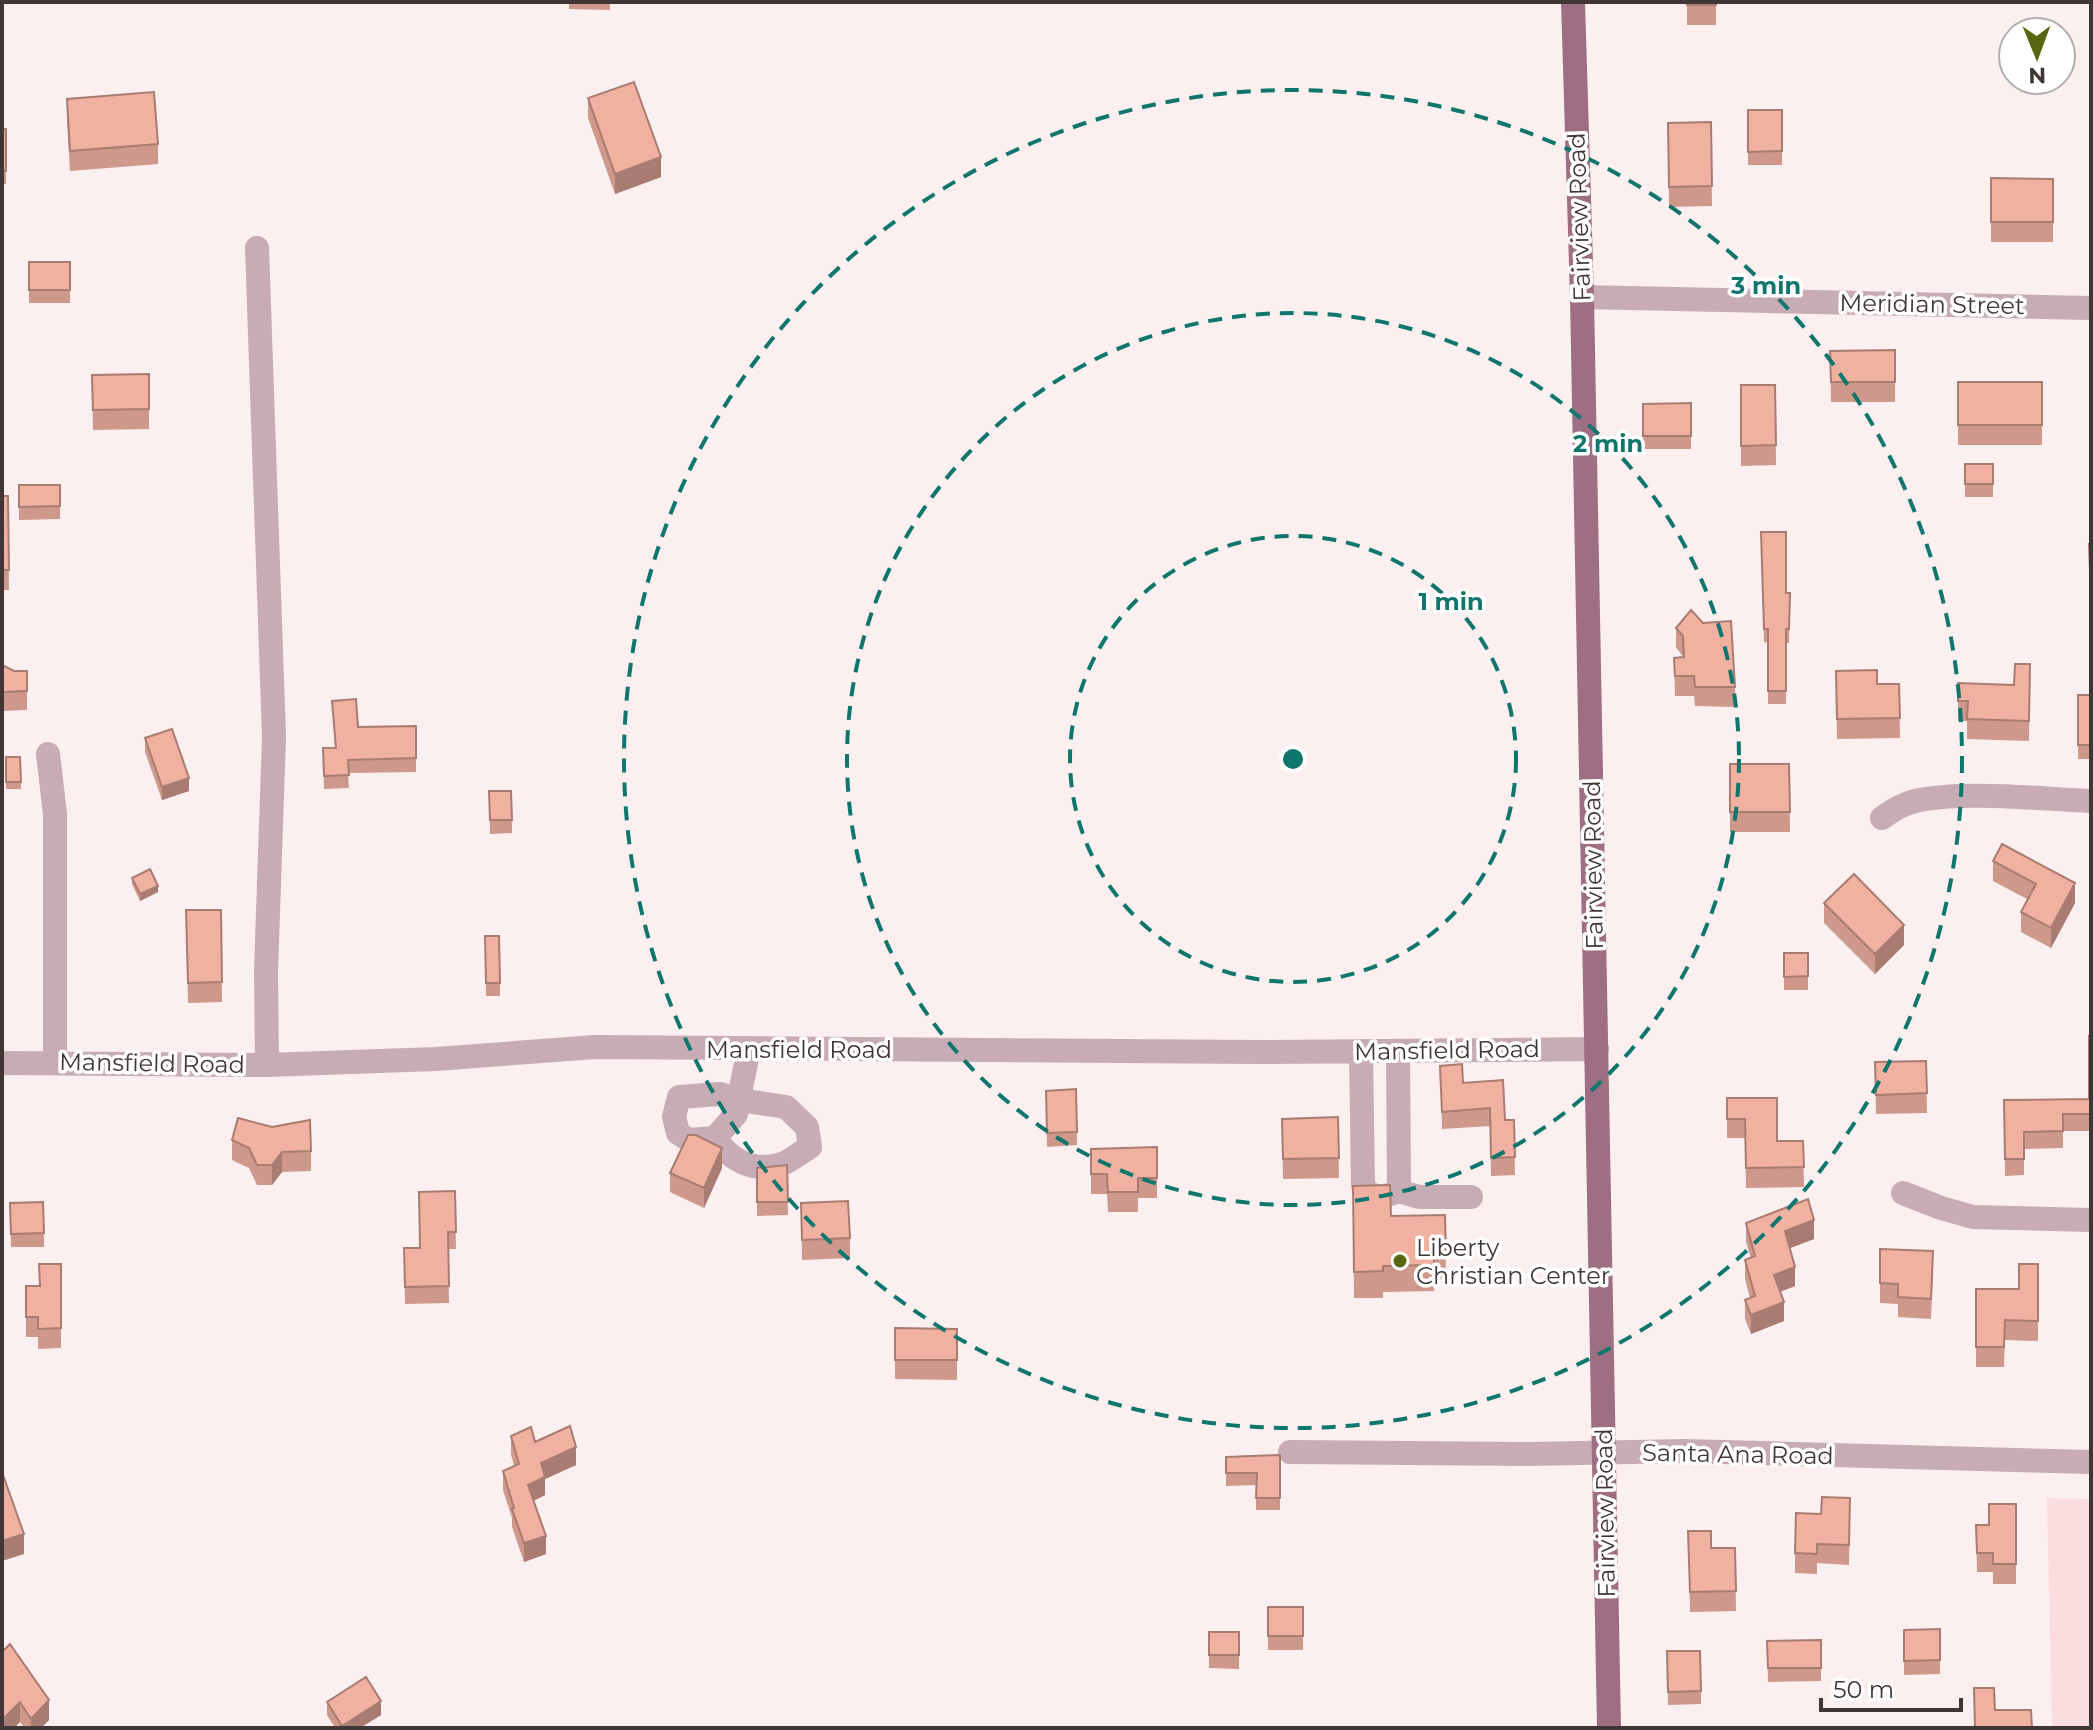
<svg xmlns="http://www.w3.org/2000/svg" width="2093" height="1730" viewBox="0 0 2093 1730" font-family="Montserrat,sans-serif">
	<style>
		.built { fill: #fcdddf }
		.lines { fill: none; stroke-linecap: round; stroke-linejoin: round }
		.minor { stroke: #c7abb5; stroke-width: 24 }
		.major { stroke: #9e6f82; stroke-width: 24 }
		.wall { fill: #ce988a }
		.shaded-wall { fill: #a87c71 }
		.building { fill: #f0b1a1; stroke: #a87c71; stroke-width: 2 }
		.ring { fill: none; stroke: #0f766e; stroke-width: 4; stroke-dasharray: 14 10 }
		.poi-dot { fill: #58670f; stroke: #fff; stroke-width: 3 }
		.labels { text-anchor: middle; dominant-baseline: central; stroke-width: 7; stroke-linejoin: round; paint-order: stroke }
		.street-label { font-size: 24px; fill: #413636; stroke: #fff }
		.poi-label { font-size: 24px; fill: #413636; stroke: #fff; text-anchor: start }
		.centre { fill: #0f766e; stroke: #fff; stroke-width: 4 }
		.ring-label { font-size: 24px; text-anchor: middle; font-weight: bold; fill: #0f766e; stroke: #fff; stroke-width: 7; stroke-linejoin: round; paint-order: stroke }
	</style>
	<rect width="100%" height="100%" fill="#fceff0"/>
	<!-- built -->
	<path class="built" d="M 2047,1498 L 2091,1499 L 2091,1728 L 2052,1728 Z"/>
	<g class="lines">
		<!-- minor -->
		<path class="minor" d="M 257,248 L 274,737 L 266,971 L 267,1065
			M 1582,297 L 2091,308
			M 48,754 L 55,814 L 55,1062
			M 1882,818 C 1892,811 1902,804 1915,801 C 1963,790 2040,799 2091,801
			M 1361,1051 L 1363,1186 C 1373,1200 1383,1198 1398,1191 L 1399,1184 L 1398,1051
			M 2,1063 L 267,1065 L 436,1059 L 595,1047 L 1260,1052 L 1597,1049
			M 715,1138 C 731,1161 753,1173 782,1164 C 791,1161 801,1152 810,1147 L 807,1127 L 786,1107 L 739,1100 L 720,1094 L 679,1097 L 674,1117 L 678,1133 L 689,1140 L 715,1138 L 736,1114 L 749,1048
			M 1398,1191 L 1419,1197 L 1471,1197
			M 1903,1193 L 1941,1208 L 1973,1217 L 2091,1220
			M 1290,1452 L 1529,1454 L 1684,1451 L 2091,1462"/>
		<!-- major -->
		<path class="major" d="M 1573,2 L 1582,297 L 1609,1728"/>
	</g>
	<!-- wall -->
	<path class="wall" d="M 569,2 L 610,2 L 610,10 L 569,9 Z
		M 1687,2 L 1716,2 L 1716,25 L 1687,25 Z
		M 588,98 L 661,177 L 615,194 L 588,118 Z
		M 67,99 L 158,144 L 158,164 L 70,171 L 67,119 Z
		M 1748,110 L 1782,110 L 1782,165 L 1748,165 Z
		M 1711,122 L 1712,206 L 1669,207 L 1668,123 Z
		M 2,129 L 6,129 L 6,184 L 2,184 Z
		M 1991,178 L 2053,179 L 2053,242 L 1991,242 Z
		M 29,262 L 70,262 L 70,303 L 29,303 Z
		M 1895,350 L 1895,402 L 1831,402 L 1830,351 Z
		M 149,374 L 149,429 L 93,430 L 92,375 Z
		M 1958,382 L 2042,382 L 2042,445 L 1958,445 Z
		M 1741,385 L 1775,385 L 1776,465 L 1741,466 Z
		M 1691,403 L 1691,449 L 1643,449 L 1643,404 Z
		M 1993,464 L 1993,497 L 1965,497 L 1965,484 Z
		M 19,485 L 60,506 L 60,519 L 19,520 Z
		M 2,496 L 8,496 L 9,590 L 2,590 Z
		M 1761,532 L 1786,593 L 1790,593 L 1789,643 L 1786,643 L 1786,704 L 1768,704 L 1768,643 L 1764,642 Z
		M 1676,628 L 1735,687 L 1735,707 L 1695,706 L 1694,696 L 1675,696 L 1674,658 L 1683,657 L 1676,647 Z
		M 2030,664 L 2029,741 L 1967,739 L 1967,721 L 1958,721 L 1958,683 L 2014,685 Z
		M 2,665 L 14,671 L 27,671 L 27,710 L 2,711 Z
		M 1836,671 L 1877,684 L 1899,684 L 1900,738 L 1837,739 Z
		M 2078,695 L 2091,695 L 2091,759 L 2078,759 Z
		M 332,701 L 358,727 L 416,726 L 416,772 L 348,773 L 349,788 L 324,789 L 323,748 L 335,748 Z
		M 145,738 L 189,791 L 162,800 L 145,752 Z
		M 6,757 L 20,757 L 21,789 L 6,789 Z
		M 1730,764 L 1789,764 L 1790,832 L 1730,832 Z
		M 489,791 L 512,820 L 512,833 L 490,834 Z
		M 1993,861 L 2075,903 L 2051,948 L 2021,932 L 2021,912 L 2027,899 L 1993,881 Z
		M 132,878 L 158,892 L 140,901 L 132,884 Z
		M 1824,903 L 1904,945 L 1875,974 L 1824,923 Z
		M 186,910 L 221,910 L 222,1002 L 188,1003 Z
		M 485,936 L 500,983 L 500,996 L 486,996 Z
		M 1784,953 L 1808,953 L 1808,990 L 1784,990 Z
		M 2091,1036 L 2091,1131 L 2063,1131 L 2063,1148 L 2024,1149 L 2024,1175 L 2005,1176 L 2004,1100 L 2089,1099 Z
		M 1926,1061 L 1927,1113 L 1876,1114 L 1875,1062 Z
		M 1440,1066 L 1463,1083 L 1505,1120 L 1514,1120 L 1515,1175 L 1491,1176 L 1490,1126 L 1442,1129 Z
		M 1076,1089 L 1077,1145 L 1047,1147 L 1046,1091 Z
		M 1727,1098 L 1777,1141 L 1803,1141 L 1804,1187 L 1746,1188 L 1745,1138 L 1727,1138 Z
		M 1338,1117 L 1339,1178 L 1283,1179 L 1282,1119 Z
		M 232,1140 L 311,1151 L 311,1171 L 282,1172 L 272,1185 L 257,1185 L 249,1168 L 232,1160 Z
		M 1157,1147 L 1157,1198 L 1138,1198 L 1138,1212 L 1108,1212 L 1107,1194 L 1091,1194 L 1091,1149 Z
		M 787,1165 L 788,1215 L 757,1216 L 757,1168 Z
		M 722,1168 L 704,1208 L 670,1192 L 670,1173 Z
		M 1353,1186 L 1391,1216 L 1445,1215 L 1446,1279 L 1434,1279 L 1434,1291 L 1383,1292 L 1383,1298 L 1354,1298 Z
		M 455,1191 L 456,1249 L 448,1249 L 449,1303 L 405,1304 L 404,1248 L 419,1248 Z
		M 10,1203 L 44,1233 L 44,1247 L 11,1247 Z
		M 801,1203 L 850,1238 L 850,1258 L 802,1260 Z
		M 1746,1223 L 1814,1239 L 1790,1248 L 1795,1286 L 1780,1292 L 1784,1321 L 1751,1334 L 1745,1319 L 1745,1300 L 1750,1298 L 1745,1279 L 1745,1260 L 1751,1258 L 1746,1242 Z
		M 1880,1249 L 1933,1271 L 1931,1319 L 1898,1317 L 1898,1304 L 1880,1303 Z
		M 61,1264 L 61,1348 L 38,1349 L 38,1337 L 26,1337 L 26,1286 L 39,1286 Z
		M 2038,1264 L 2038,1341 L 2005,1340 L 2004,1367 L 1976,1367 L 1976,1289 L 2019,1289 Z
		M 895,1328 L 957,1329 L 957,1380 L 895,1379 Z
		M 511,1436 L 535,1442 L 576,1465 L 545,1479 L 545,1495 L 534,1501 L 546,1554 L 524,1562 L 512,1527 L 512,1518 L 503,1490 L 503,1471 L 514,1466 L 511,1454 Z
		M 1280,1455 L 1280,1510 L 1256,1510 L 1256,1485 L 1226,1486 L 1226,1457 Z
		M 2016,1504 L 2016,1584 L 1993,1584 L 1993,1572 L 1977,1572 L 1976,1525 L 1989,1525 Z
		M 1850,1518 L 1849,1565 L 1817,1563 L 1817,1574 L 1795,1573 L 1795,1553 Z
		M 1688,1531 L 1711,1548 L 1735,1548 L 1736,1611 L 1690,1612 Z
		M 1268,1607 L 1303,1607 L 1303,1650 L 1268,1650 Z
		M 1904,1630 L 1940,1660 L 1940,1674 L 1904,1675 Z
		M 1209,1632 L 1239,1632 L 1239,1669 L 1209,1668 Z
		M 1767,1641 L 1821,1668 L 1821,1681 L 1768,1682 Z
		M 1667,1651 L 1701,1691 L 1701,1704 L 1668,1705 Z
		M 2,1652 L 49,1720 L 41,1728 L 24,1728 L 20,1722 L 14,1728 L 2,1728 Z
		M 327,1702 L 381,1715 L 360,1728 L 335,1728 L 327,1715 Z"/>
	<!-- shaded-wall -->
	<path class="shaded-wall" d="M 661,157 L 661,177 L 615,194 L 615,174 Z
		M 189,778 L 189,791 L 162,800 L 162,787 Z
		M 2075,883 L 2075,903 L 2051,948 L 2051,928 Z
		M 158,886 L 158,892 L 140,901 L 140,894 Z
		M 1904,925 L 1904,945 L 1875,974 L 1875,954 Z
		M 722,1148 L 722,1168 L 704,1208 L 704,1188 Z
		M 282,1152 L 282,1172 L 272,1185 L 272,1165 Z
		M 1814,1220 L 1814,1239 L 1785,1250 L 1785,1231 Z
		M 1795,1267 L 1795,1286 L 1774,1294 L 1774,1275 Z
		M 1784,1302 L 1784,1321 L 1751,1334 L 1751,1315 Z
		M 576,1447 L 576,1465 L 545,1479 L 545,1495 L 528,1503 L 528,1485 L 541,1463 Z
		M 24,1534 L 24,1554 L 2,1561 L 2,1541 Z
		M 546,1536 L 546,1554 L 524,1562 L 524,1543 Z
		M 49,1700 L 49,1720 L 41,1728 L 31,1728 L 31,1719 Z
		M 381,1701 L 381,1715 L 360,1728 L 342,1728 L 342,1726 Z
		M 20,1702 L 20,1722 L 14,1728 L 2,1728 L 2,1720 Z"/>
	<!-- building -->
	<path class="building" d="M 1687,2 L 1716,2 L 1716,5 L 1687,5 Z
		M 634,82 L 661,157 L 615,174 L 588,98 Z
		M 154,92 L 158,144 L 70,151 L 67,99 Z
		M 1748,110 L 1782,110 L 1782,151 L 1748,152 Z
		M 1711,122 L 1712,186 L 1669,187 L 1668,123 Z
		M 2,129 L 6,129 L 6,171 L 2,171 Z
		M 1991,178 L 2053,179 L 2053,222 L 1991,222 Z
		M 29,262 L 70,262 L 70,290 L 29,290 Z
		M 1895,350 L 1895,382 L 1831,382 L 1830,351 Z
		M 149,374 L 149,409 L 93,410 L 92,375 Z
		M 1958,382 L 2042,382 L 2042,425 L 1958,425 Z
		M 1741,385 L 1775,385 L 1776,445 L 1741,446 Z
		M 1691,403 L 1691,436 L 1643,436 L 1643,404 Z
		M 1965,464 L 1993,464 L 1993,484 L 1965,484 Z
		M 19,485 L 60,485 L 60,506 L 19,507 Z
		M 2,496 L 8,496 L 9,570 L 2,570 Z
		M 1761,532 L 1786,532 L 1786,593 L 1790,593 L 1789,629 L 1786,629 L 1786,691 L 1768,691 L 1768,629 L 1764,629 Z
		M 2089,544 L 2091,544 L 2091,571 L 2090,571 Z
		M 1691,610 L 1703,623 L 1731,621 L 1735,687 L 1695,687 L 1694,676 L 1675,676 L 1674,658 L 1684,657 L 1683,636 L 1676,628 Z
		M 2015,664 L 2030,664 L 2029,721 L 1967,719 L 1968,701 L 1958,701 L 1958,683 L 2014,685 Z
		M 2,665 L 14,671 L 27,671 L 27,691 L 2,692 Z
		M 1877,670 L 1877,684 L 1899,684 L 1900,718 L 1837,719 L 1836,671 Z
		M 2078,695 L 2091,695 L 2091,745 L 2078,745 Z
		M 356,699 L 358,727 L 416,726 L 416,758 L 348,760 L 349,775 L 324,776 L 323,748 L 336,748 L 332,701 Z
		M 172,729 L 189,778 L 162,787 L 145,738 Z
		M 6,757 L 20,757 L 21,782 L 6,782 Z
		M 1730,764 L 1789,764 L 1790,812 L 1730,812 Z
		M 489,791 L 511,791 L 512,820 L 490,820 Z
		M 2002,844 L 2075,883 L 2051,928 L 2021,912 L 2036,884 L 1993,861 Z
		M 150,869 L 158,886 L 140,894 L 132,878 Z
		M 1854,874 L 1904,925 L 1875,954 L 1824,903 Z
		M 186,910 L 221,910 L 222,982 L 188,983 Z
		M 485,936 L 499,936 L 500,983 L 486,983 Z
		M 1784,953 L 1808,953 L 1808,976 L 1784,977 Z
		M 2089,1036 L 2091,1036 L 2091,1114 L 2063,1114 L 2063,1131 L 2024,1132 L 2024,1159 L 2005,1159 L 2004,1100 L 2089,1099 Z
		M 1926,1061 L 1927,1093 L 1876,1095 L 1875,1062 Z
		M 1462,1064 L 1463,1083 L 1503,1080 L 1505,1120 L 1514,1120 L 1515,1157 L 1491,1158 L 1490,1108 L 1442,1112 L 1440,1066 Z
		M 1076,1089 L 1077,1132 L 1047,1133 L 1046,1091 Z
		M 1727,1098 L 1777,1098 L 1777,1141 L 1803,1141 L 1804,1167 L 1746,1168 L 1745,1119 L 1727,1119 Z
		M 1338,1117 L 1339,1158 L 1283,1159 L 1282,1119 Z
		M 238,1118 L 272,1127 L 310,1120 L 311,1151 L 282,1152 L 272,1165 L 257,1165 L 249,1148 L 232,1140 Z
		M 688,1135 L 696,1135 L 722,1148 L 704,1188 L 670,1173 Z
		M 1157,1147 L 1157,1178 L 1138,1178 L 1138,1192 L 1108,1192 L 1107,1174 L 1091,1174 L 1091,1149 Z
		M 787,1165 L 788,1202 L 757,1202 L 757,1168 Z
		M 1390,1185 L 1391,1216 L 1445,1215 L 1446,1253 L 1434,1253 L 1434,1265 L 1383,1266 L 1383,1271 L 1354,1272 L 1353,1186 Z
		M 455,1191 L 456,1232 L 448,1232 L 449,1286 L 405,1287 L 404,1248 L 420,1248 L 419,1192 Z
		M 1808,1199 L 1814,1220 L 1785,1231 L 1795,1267 L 1774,1275 L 1784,1302 L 1751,1315 L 1745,1300 L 1755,1296 L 1745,1260 L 1755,1256 L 1746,1223 Z
		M 848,1201 L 850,1238 L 802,1240 L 801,1203 Z
		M 43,1202 L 44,1233 L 11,1234 L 10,1203 Z
		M 1880,1249 L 1933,1251 L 1931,1299 L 1898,1297 L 1898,1284 L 1880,1283 Z
		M 39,1264 L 61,1264 L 61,1328 L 38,1329 L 38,1317 L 26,1317 L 26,1286 L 40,1286 Z
		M 2019,1264 L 2038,1264 L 2038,1321 L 2005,1320 L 2004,1347 L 1976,1347 L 1976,1289 L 2019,1289 Z
		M 895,1328 L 957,1329 L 957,1360 L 895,1360 Z
		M 570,1426 L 576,1447 L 541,1463 L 545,1477 L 528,1485 L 546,1536 L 524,1543 L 512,1509 L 514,1508 L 503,1471 L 519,1464 L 511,1436 L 531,1427 L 535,1442 Z
		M 1280,1455 L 1280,1498 L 1256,1498 L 1257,1473 L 1226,1473 L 1226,1457 Z
		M 2,1472 L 24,1534 L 2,1541 Z
		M 1822,1497 L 1850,1498 L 1849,1545 L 1817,1544 L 1817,1554 L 1795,1553 L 1796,1513 L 1821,1514 Z
		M 1989,1504 L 2016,1504 L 2016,1564 L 1993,1564 L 1993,1553 L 1977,1553 L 1976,1525 L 1989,1525 Z
		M 1688,1531 L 1711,1531 L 1711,1548 L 1735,1548 L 1736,1591 L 1690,1592 Z
		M 1268,1607 L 1303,1607 L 1303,1636 L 1268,1636 Z
		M 1940,1629 L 1940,1660 L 1904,1661 L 1904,1630 Z
		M 1209,1632 L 1239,1632 L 1239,1655 L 1209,1655 Z
		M 1821,1640 L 1821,1668 L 1768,1668 L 1767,1641 Z
		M 10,1644 L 49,1700 L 31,1719 L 20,1702 L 2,1720 L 2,1652 Z
		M 1667,1651 L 1700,1651 L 1701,1691 L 1668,1692 Z
		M 366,1677 L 381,1701 L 342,1726 L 327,1702 Z
		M 1974,1688 L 1994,1688 L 1995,1710 L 2031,1710 L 2032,1728 L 1975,1728 Z"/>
	<!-- distance rings -->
	<g class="ring">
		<circle cx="1293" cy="759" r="223"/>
		<circle cx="1293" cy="759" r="446"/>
		<circle cx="1293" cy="759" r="669"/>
	</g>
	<!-- markers -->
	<circle class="poi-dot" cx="1400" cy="1261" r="8"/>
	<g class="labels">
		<!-- street labels -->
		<g class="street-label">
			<text transform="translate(1579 217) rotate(-92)">Fairview Road</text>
			<text transform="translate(1932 304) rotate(1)">Meridian Street</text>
			<text transform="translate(1593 865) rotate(-91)">Fairview Road</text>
			<text x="799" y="1049">Mansfield Road</text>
			<text transform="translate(1447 1050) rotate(-1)">Mansfield Road</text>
			<text transform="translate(152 1063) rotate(1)">Mansfield Road</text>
			<text transform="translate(1738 1454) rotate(1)">Santa Ana Road</text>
			<text transform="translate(1605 1513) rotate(-91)">Fairview Road</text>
		</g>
		<!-- poi labels -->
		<g class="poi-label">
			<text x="1416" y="1247">Liberty<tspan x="1416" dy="28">Christian Center</tspan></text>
		</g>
	</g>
	<circle cx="1293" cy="759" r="12" class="centre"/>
	<g class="ring-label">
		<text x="1766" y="294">3 min</text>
		<text x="1608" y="452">2 min</text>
		<text x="1451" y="610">1 min</text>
	</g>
	<!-- border -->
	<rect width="2093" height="1730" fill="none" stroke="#413636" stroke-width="8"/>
	<!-- north arrow -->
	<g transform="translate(2037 56) rotate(179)"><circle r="38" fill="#ffffff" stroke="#b3afaf" stroke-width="2"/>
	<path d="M0-6L14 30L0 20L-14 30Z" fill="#58670f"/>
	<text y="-12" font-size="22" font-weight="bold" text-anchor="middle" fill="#413636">N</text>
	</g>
	<!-- scale -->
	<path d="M1821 1698v12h140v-12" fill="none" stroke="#413636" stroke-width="4"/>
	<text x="1833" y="1698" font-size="24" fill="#413636" stroke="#ffffff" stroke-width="6" paint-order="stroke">50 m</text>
</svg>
